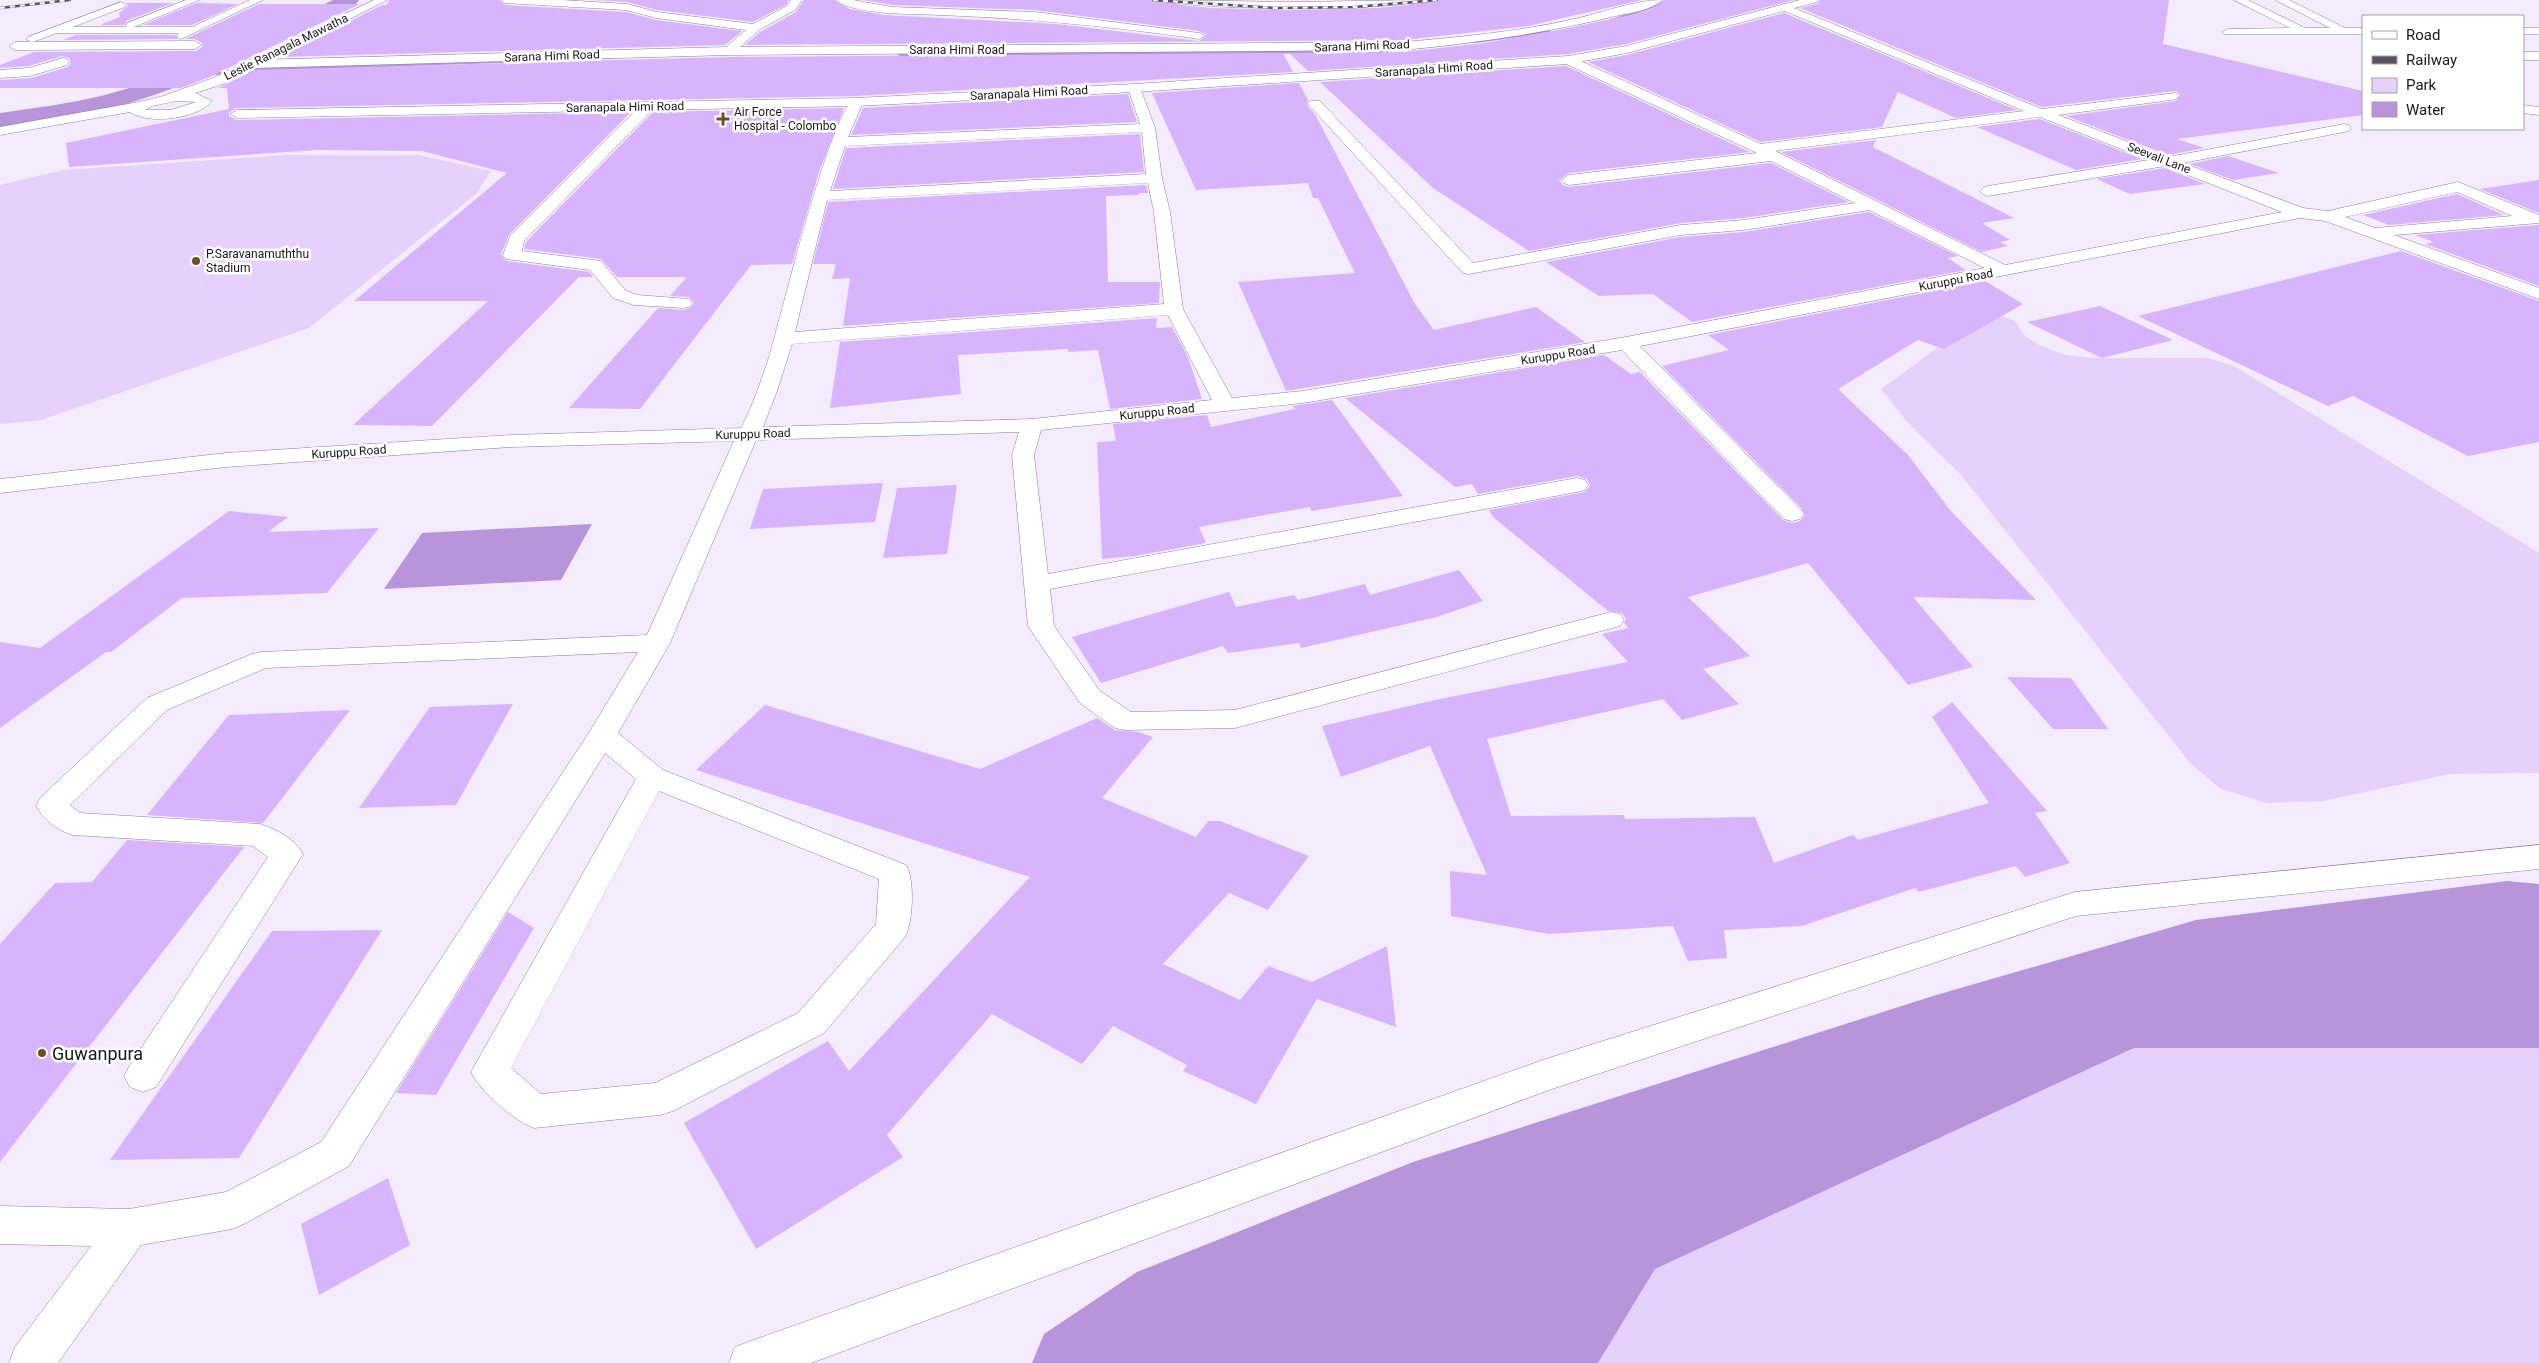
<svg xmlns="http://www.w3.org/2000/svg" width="2539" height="1363" viewBox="0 0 2539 1363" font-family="Roboto,sans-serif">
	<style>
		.green { fill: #e6d1fd }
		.water { fill: #b894db }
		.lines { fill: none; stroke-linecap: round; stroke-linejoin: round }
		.stream { fill: #b894db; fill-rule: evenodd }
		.canal { fill: #b894db; fill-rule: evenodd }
		.building { fill: #d8b4fc }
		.service-casing { stroke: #8a8292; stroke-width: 1 }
		.minor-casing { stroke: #8a8292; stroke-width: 1 }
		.tertiary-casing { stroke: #8a8292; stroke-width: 1 }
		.service { fill: #fff; fill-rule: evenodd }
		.minor { fill: #fff; fill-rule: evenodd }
		.tertiary { fill: #fff; fill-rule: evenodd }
		.rail-casing { stroke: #58535d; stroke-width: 2.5 }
		.rail { stroke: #fff; stroke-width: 2; stroke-dasharray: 5; stroke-linecap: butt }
		.poi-dot { fill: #6c5023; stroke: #fff; stroke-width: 2 }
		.labels { text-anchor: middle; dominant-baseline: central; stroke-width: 5; stroke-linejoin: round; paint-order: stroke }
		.far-street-label { font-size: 12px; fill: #19161c; stroke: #fff }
		.far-poi-label { font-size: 12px; fill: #19161c; stroke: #fff; text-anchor: start }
		.near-poi-label { font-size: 18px; fill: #19161c; stroke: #fff; text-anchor: start }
	</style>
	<rect width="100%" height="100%" fill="#f4ecfd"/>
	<!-- green -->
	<path class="green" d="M 286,155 L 419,155 L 491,171 L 476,194 L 309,328 L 41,420 L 0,424 L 0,185 L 63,170 Z
		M 1997,314 L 2015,321 L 2025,336 L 2041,346 L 2066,355 L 2093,358 L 2208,358 L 2234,366 L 2539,553 L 2539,773 L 2450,774 L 2323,801 L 2267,803 L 2221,789 L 2191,764 L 1961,475 L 1908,423 L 1881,389 L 1978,318 Z
		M 2134,1048 L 2539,1048 L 2539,1363 L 1598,1363 L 1655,1269 Z"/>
	<!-- water -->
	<path class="water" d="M 592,524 L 561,580 L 384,589 L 422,533 Z
		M 2507,904 L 2539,907 L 2539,1048 L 2134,1048 L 1655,1269 L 1598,1363 L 1073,1363 L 1165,1299 L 1413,1196 L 1933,1023 L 2196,945 Z"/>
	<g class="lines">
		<!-- stream -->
		<path class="stream" d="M 1667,0 L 1676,0 L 1605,24 L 1600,23 Z
			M 1549,30 L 1551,33 L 1475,43 L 1472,41 Z
			M 1405,46 L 1407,49 L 1379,53 L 900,56 L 897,54 L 900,52 L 1379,49 Z
			M 610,56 L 612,59 L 297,70 L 198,76 L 195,74 L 198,72 L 297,66 Z"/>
		<!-- canal -->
		<path class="canal" d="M 333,0 L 359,0 L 356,4 C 279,43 202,82 119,106 C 80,117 40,122 0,129 L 0,113 C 34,108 68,104 101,96 C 182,75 258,36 333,0 Z
			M 2507,881 L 2539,884 L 2539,930 L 2507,927 L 2196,970 L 1936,1049 L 1429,1225 L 1193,1326 L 1143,1363 L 1032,1363 L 1044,1334 L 1137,1272 L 1413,1162 L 1933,996 L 2196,920 Z"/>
	</g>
	<!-- building -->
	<path class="building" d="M 389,0 L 498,0 L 505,5 L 626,12 L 656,20 L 742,31 L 725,45 L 279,57 L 382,5 L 387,5 Z
		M 593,0 L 789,0 L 786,5 L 753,22 L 657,10 L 627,2 Z
		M 804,0 L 834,0 L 850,9 L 884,15 L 1057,24 L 1199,41 L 1207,35 L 1199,31 L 1035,10 L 892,5 L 864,0 L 1166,0 L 1181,5 L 1210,8 L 1294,10 L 1378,8 L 1407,5 L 1422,0 L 1642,0 L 1528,26 L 1404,40 L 745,45 L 760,32 L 796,12 Z
		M 1664,0 L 1793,0 L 1626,44 L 1568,54 L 1308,71 L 1289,53 L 1404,52 L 1484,43 L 1564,29 L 1635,14 L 1653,8 Z
		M 1820,0 L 2169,0 L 2163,44 L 2363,91 L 2363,115 L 2177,139 L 2204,148 L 2168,155 L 2066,116 L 2176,101 L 2180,95 L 2176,91 L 2042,107 L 1800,8 L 1817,4 Z
		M 126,3 L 173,3 L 126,21 L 125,25 L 100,25 L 120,17 L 119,13 L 128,6 Z
		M 196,3 L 238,4 L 192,25 L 143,25 Z
		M 259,4 L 360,4 L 212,76 L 181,88 L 0,88 L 0,80 L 31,78 L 68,67 L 71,63 L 69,58 L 62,56 L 29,66 L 0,68 L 0,65 L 34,52 L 196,51 L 202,47 L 202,43 L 195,39 L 185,39 Z
		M 1784,13 L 2017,110 L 1956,118 L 1898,92 L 1882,127 L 1761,142 L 1588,62 L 1627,55 Z
		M 76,35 L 175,35 L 178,39 L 63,40 Z
		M 1283,53 L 1293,72 L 856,96 L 237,108 L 229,112 L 229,116 L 237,120 L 631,112 L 509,235 L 501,254 L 506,261 L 589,272 L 593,277 L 579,277 L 432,426 L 353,425 L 488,301 L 354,301 L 507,173 L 422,151 L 318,150 L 69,167 L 66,143 L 229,109 L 227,88 L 218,88 L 255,70 L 729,57 Z
		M 1566,66 L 1750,152 L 1569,173 L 1559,180 L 1563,185 L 1569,187 L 1771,163 L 1849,202 L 1744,218 L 1681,223 L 1529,251 L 1433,188 L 1320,82 Z
		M 1299,83 L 1308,100 L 1307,105 L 1316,116 L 1415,304 L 1434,330 L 1536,307 L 1585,342 L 1286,391 L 1238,282 L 1355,273 L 1318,198 L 1313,198 L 1308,183 L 1196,190 L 1152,93 Z
		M 1128,94 L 1137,122 L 851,135 L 863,108 Z
		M 844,108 L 819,172 L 792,264 L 751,265 L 640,409 L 569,408 L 658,308 L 683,310 L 690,308 L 694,303 L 689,297 L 670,296 L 687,277 L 617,277 L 601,259 L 524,249 L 526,242 L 653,112 Z
		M 2040,119 L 2142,159 L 2076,170 L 1977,127 Z
		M 1140,134 L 1144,172 L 833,189 L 846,148 Z
		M 1876,140 L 1873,147 L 2014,218 L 1982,223 L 2010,240 L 2000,242 L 2008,246 L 1982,252 L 1781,152 Z
		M 2228,156 L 2279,173 L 2233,180 L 2190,164 Z
		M 2165,168 L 2205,184 L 2130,194 L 2097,179 Z
		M 2539,180 L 2539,213 L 2480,189 Z
		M 1146,185 L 1148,193 L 1139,193 L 1139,195 L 1106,196 L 1108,282 L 1160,282 L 1159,303 L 843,326 L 850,278 L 832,279 L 836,264 L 813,264 L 828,202 Z
		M 2457,194 L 2504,215 L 2389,225 L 2363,215 Z
		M 1869,212 L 1958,256 L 1948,258 L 1966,270 L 1692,322 L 1653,294 L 1599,296 L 1546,262 L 1681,237 L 1744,232 Z
		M 2539,225 L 2539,286 L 2425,244 L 2434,242 L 2415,235 Z
		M 2401,251 L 2539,301 L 2539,442 L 2468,456 L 2353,396 L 2328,406 L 2138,316 Z
		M 1985,281 L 2023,304 L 1944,349 L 1918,340 L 1838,389 L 1908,455 L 1950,510 L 2036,600 L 1913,597 L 1973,667 L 1908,685 L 1808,563 L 1688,597 L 1750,656 L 1703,669 L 1739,704 L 1682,720 L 1663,699 L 1487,739 L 1511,816 L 1624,815 L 1625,819 L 1755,817 L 1774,863 L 1853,835 L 1858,840 L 1989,803 L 1932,717 L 1952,702 L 2047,811 L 2035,813 L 2070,863 L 2025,877 L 2016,866 L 1919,892 L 1915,888 L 1802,926 L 1724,930 L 1727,958 L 1688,961 L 1673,926 L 1549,934 L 1451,916 L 1450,871 L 1487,875 L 1430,746 L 1341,777 L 1322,726 L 1440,699 L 1628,662 L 1602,634 L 1629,628 L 1624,623 L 1626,619 L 1622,613 L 1608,611 L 1493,517 L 1489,510 L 1585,492 L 1590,486 L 1587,479 L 1577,476 L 1478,494 L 1472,484 L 1455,487 L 1345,398 L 1604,355 L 1631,374 L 1640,372 L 1783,520 L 1792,523 L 1800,521 L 1805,515 L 1801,508 L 1662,366 L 1729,350 L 1708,335 Z
		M 2100,306 L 2173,340 L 2102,358 L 2027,322 Z
		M 1157,318 L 1156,328 L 1172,327 L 1188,357 L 1202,399 L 1110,409 L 1098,350 L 1068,352 L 1068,349 L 958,355 L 961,394 L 830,408 L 840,342 Z
		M 1332,400 L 1403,496 L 1311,511 L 1310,507 L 1199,527 L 1206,543 L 1135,556 L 1102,559 L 1097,442 L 1116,441 L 1113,424 L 1207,415 L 1211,427 L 1295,409 L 1293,406 Z
		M 883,483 L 875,522 L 750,529 L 763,489 Z
		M 957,485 L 947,554 L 883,558 L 897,488 Z
		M 229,511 L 288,517 L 268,532 L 379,528 L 327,593 L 182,598 L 111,652 L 106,652 L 0,728 L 0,642 L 40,648 Z
		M 1459,570 L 1483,601 L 1437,617 L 1301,648 L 1299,643 L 1228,653 L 1223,646 L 1101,683 L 1072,637 L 1229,592 L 1236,607 L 1294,595 L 1298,600 L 1365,584 L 1370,595 Z
		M 2007,677 L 2071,678 L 2108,729 L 2053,729 Z
		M 513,704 L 456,805 L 359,808 L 430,707 Z
		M 765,705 L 980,769 L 1097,718 L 1115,730 L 1138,732 L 1153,737 L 1102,798 L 1196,837 L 1208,821 L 1220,821 L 1309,856 L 1268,910 L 1229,893 L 1163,964 L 1240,1000 L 1268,966 L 1312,982 L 1387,946 L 1396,1027 L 1317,999 L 1256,1104 L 1183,1071 L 1187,1065 L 1113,1026 L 1082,1064 L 992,1014 L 887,1135 L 903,1157 L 756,1249 L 684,1123 L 828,1041 L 849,1071 L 1030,877 L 696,770 Z
		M 350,710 L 263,823 L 147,815 L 229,715 Z
		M 127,840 L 244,847 L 0,1162 L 0,944 L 55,883 L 92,882 Z
		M 508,912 L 534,928 L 436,1095 L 396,1093 Z
		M 382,930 L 239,1158 L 110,1160 L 272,931 Z
		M 388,1178 L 410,1245 L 319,1295 L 301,1224 Z"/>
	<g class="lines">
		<defs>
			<path id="service" d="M 186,0 L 199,0 L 134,27 L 192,27 L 250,0 L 263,0 L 181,39 L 176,36 L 179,33 L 57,33 L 52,30 L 57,27 L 126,27 L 127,23 Z"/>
			<path id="minor" d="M 500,0 L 562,0 L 627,4 L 657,12 L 753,24 L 787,6 L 791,0 L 802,0 L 795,10 L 759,30 L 740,47 L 1404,42 C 1460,37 1515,32 1570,20 C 1599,14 1633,0 1662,0 C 1652,10 1630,13 1616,16 C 1546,33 1476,43 1404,50 L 729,55 L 252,68 L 246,64 L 252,60 L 726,47 L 746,30 L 656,18 L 626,10 L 505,3 Z
				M 836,0 L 853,0 L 892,7 L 1035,12 L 1199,33 L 1205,36 L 1199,39 C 1104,25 1010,17 914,14 C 896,14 848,12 836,0 Z
				M 1168,0 L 1294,2 L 1420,0 C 1409,11 1179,11 1168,0 Z
				M 2234,0 L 2248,0 L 2305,28 L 2330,28 L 2275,0 L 2289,0 L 2345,28 L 2363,28 L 2363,34 L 2224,34 L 2222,32 L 2228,29 L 2290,28 Z
				M 121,2 L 126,5 L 125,7 L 33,42 L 195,41 L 201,45 L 195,49 L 15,50 L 9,46 L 15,42 L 31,42 L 26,39 L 28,37 Z
				M 1784,4 L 2042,109 L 2176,93 L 2178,96 L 2176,99 L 2171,100 L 2058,115 L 2168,157 L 2344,124 L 2349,125 L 2351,128 L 2349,131 L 2344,132 L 2183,163 L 2303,208 L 2328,211 L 2458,182 L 2463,184 L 2539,215 L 2539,223 L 2394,235 L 2539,288 L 2539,299 L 2325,221 L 2300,218 L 1640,346 L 1800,509 L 1804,514 L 1800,519 L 1792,521 L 1784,519 L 1622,350 L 1303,403 L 1041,430 L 1034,455 L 1048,574 L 1577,478 L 1585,480 L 1588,485 L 1585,490 L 1577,492 L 1050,589 L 1054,626 L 1100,691 L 1131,712 L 1235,710 L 1611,612 L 1620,614 L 1624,620 L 1620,626 L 1235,728 L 1125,730 L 1115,728 L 1080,703 L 1028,626 L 1012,455 L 1019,432 L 756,440 L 670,643 L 618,733 L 663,770 L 906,865 C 915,879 913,922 905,937 L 824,1033 L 673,1111 L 660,1115 L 534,1128 C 513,1120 481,1092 471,1072 L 636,779 L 605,753 L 349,1166 L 246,1223 L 232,1229 L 141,1245 L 58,1363 L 9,1363 L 15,1347 L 91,1246 L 0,1244 L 0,1206 L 129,1209 L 226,1192 L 321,1142 L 590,731 L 638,652 L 266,668 L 167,710 L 70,805 L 80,813 L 260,824 C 276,829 295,839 303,854 L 156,1087 L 143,1092 L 130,1087 L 124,1076 L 130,1065 L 268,857 L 253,846 L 73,835 C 58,831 44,820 36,806 L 40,798 L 147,698 L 252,654 L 262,652 L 647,635 L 734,441 L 511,447 L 226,467 L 0,493 L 0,479 L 226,453 L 511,435 L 741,428 C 753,405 761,381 769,357 C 780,321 832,104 856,98 L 863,102 L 848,137 L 1140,124 L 1128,88 L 1134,84 L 1139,85 L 1155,128 L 1162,178 L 1170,212 L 1183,309 L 1232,398 L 1303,391 L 1626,337 L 1985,268 L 1869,210 L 1744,230 L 1681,235 L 1469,274 L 1463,273 L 1308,104 L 1310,101 L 1320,101 L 1473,263 L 1681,225 L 1744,220 L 1855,203 L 1771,161 L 1569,185 L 1564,183 L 1561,180 L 1569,175 L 1757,153 L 1564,63 L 1562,60 L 1564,57 L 1572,57 L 1761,144 L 2024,111 L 1780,9 L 1779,7 ZM 2040,117 L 2149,160 L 1988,186 L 1983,188 L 1980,191 L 1983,194 L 1988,196 L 2165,166 L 2282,212 L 2005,265 L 1775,151 ZM 1142,132 L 1146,174 L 830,191 L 845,146 ZM 1148,183 L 1154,212 L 1164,304 L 795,332 L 827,200 ZM 2457,192 L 2512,216 L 2375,228 L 2345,217 ZM 1168,315 L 1212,400 L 1032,419 L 763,427 L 777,391 L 792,344 ZM 659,791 L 879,879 L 876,924 L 798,1013 L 655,1083 L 541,1094 L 511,1068 Z
				M 2523,28 L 2539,28 L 2539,34 L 2523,34 Z
				M 2523,52 L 2539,52 L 2539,60 L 2523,60 Z
				M 63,58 L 67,59 L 69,62 L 67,65 L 30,76 L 0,78 L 0,70 L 29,68 Z
				M 647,103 L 652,104 L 654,107 L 652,110 L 524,241 L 522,251 L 601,261 L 625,290 L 637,295 L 689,299 L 692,303 L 689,307 L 683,308 L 634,305 L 613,298 L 590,270 L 506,259 L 503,255 L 510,236 L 642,104 Z
				M 2523,105 L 2539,107 L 2539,115 L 2523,113 Z
				M 2539,845 L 2539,869 L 2076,916 L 1552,1089 L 811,1363 L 729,1363 L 735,1347 L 751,1341 L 1546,1059 L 2075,892 Z"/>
			<path id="tertiary" d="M 374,0 L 387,0 L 223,84 L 195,93 L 212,101 C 198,119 148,125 130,112 L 0,135 L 0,127 L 139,102 L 163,96 L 213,78 ZM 177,101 L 196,102 L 171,110 L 145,110 L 152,106 Z
				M 1800,0 L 1818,0 L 1817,2 L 1627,53 L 1568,64 L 1134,92 L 856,106 L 237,118 L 230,114 L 237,110 L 856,98 L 1134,84 L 1568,56 L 1626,46 Z"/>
		</defs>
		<!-- service casing -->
		<use href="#service" class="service-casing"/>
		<!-- minor casing -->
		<use href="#minor" class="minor-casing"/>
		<!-- tertiary casing -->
		<use href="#tertiary" class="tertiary-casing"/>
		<!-- service -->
		<use href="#service" class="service"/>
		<!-- minor -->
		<use href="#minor" class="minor"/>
		<!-- tertiary -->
		<use href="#tertiary" class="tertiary"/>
		<defs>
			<path id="rail" d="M 1153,0 L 1274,8 L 1354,7 L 1437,0
				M 0,8 L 70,0"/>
		</defs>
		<!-- rail casing -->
		<use href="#rail" class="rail-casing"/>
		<!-- rail -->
		<use href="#rail" class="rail"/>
	</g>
	<!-- markers -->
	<g class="poi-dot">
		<path d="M720.5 111.5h5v5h5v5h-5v5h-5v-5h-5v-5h5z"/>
		<circle cx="196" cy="261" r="5"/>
		<circle cx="42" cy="1053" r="5"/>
	</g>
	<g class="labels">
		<!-- far-street labels -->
		<g class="far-street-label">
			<text transform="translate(1362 46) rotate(-2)">Sarana Himi Road</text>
			<text transform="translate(286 47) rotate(-26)">Leslie Ranagala Mawatha</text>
			<text x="957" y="50">Sarana Himi Road</text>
			<text transform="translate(552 56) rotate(-2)">Sarana Himi Road</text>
			<text transform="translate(1434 69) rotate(-4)">Saranapala Himi Road</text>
			<text transform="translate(1029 93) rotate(-3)">Saranapala Himi Road</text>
			<text transform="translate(625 107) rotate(-1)">Saranapala Himi Road</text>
			<text transform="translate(2159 158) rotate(21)">Seevali Lane</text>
			<text transform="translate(1956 280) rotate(-11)">Kuruppu Road</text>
			<text transform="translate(1558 355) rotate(-9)">Kuruppu Road</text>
			<text transform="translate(1157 412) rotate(-6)">Kuruppu Road</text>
			<text transform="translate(753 434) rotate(-2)">Kuruppu Road</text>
			<text transform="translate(349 452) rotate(-4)">Kuruppu Road</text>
		</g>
		<!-- far-poi labels -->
		<g class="far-poi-label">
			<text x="734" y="112">Air Force<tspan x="734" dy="14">Hospital - Colombo</tspan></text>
			<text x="206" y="254">P.Saravanamuththu<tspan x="206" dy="14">Stadium</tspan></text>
		</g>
		<!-- near-poi labels -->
		<g class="near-poi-label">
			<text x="52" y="1053">Guwanpura</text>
		</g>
	</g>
	<!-- legend -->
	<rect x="2362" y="15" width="162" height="115" fill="#ffffff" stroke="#a3a2a4"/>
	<rect x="2372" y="31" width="25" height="8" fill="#ffffff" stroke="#a3a2a4"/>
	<text x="2406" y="40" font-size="15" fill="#19161c">Road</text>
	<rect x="2372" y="56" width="25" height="8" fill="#58535d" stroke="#a3a2a4"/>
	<text x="2406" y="65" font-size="15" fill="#19161c">Railway</text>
	<rect x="2372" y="78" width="25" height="15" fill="#e6d1fd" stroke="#a3a2a4"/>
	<text x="2406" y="90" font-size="15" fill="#19161c">Park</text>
	<rect x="2372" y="102" width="25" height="15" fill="#b894db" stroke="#a3a2a4"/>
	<text x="2406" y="115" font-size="15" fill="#19161c">Water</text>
</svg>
